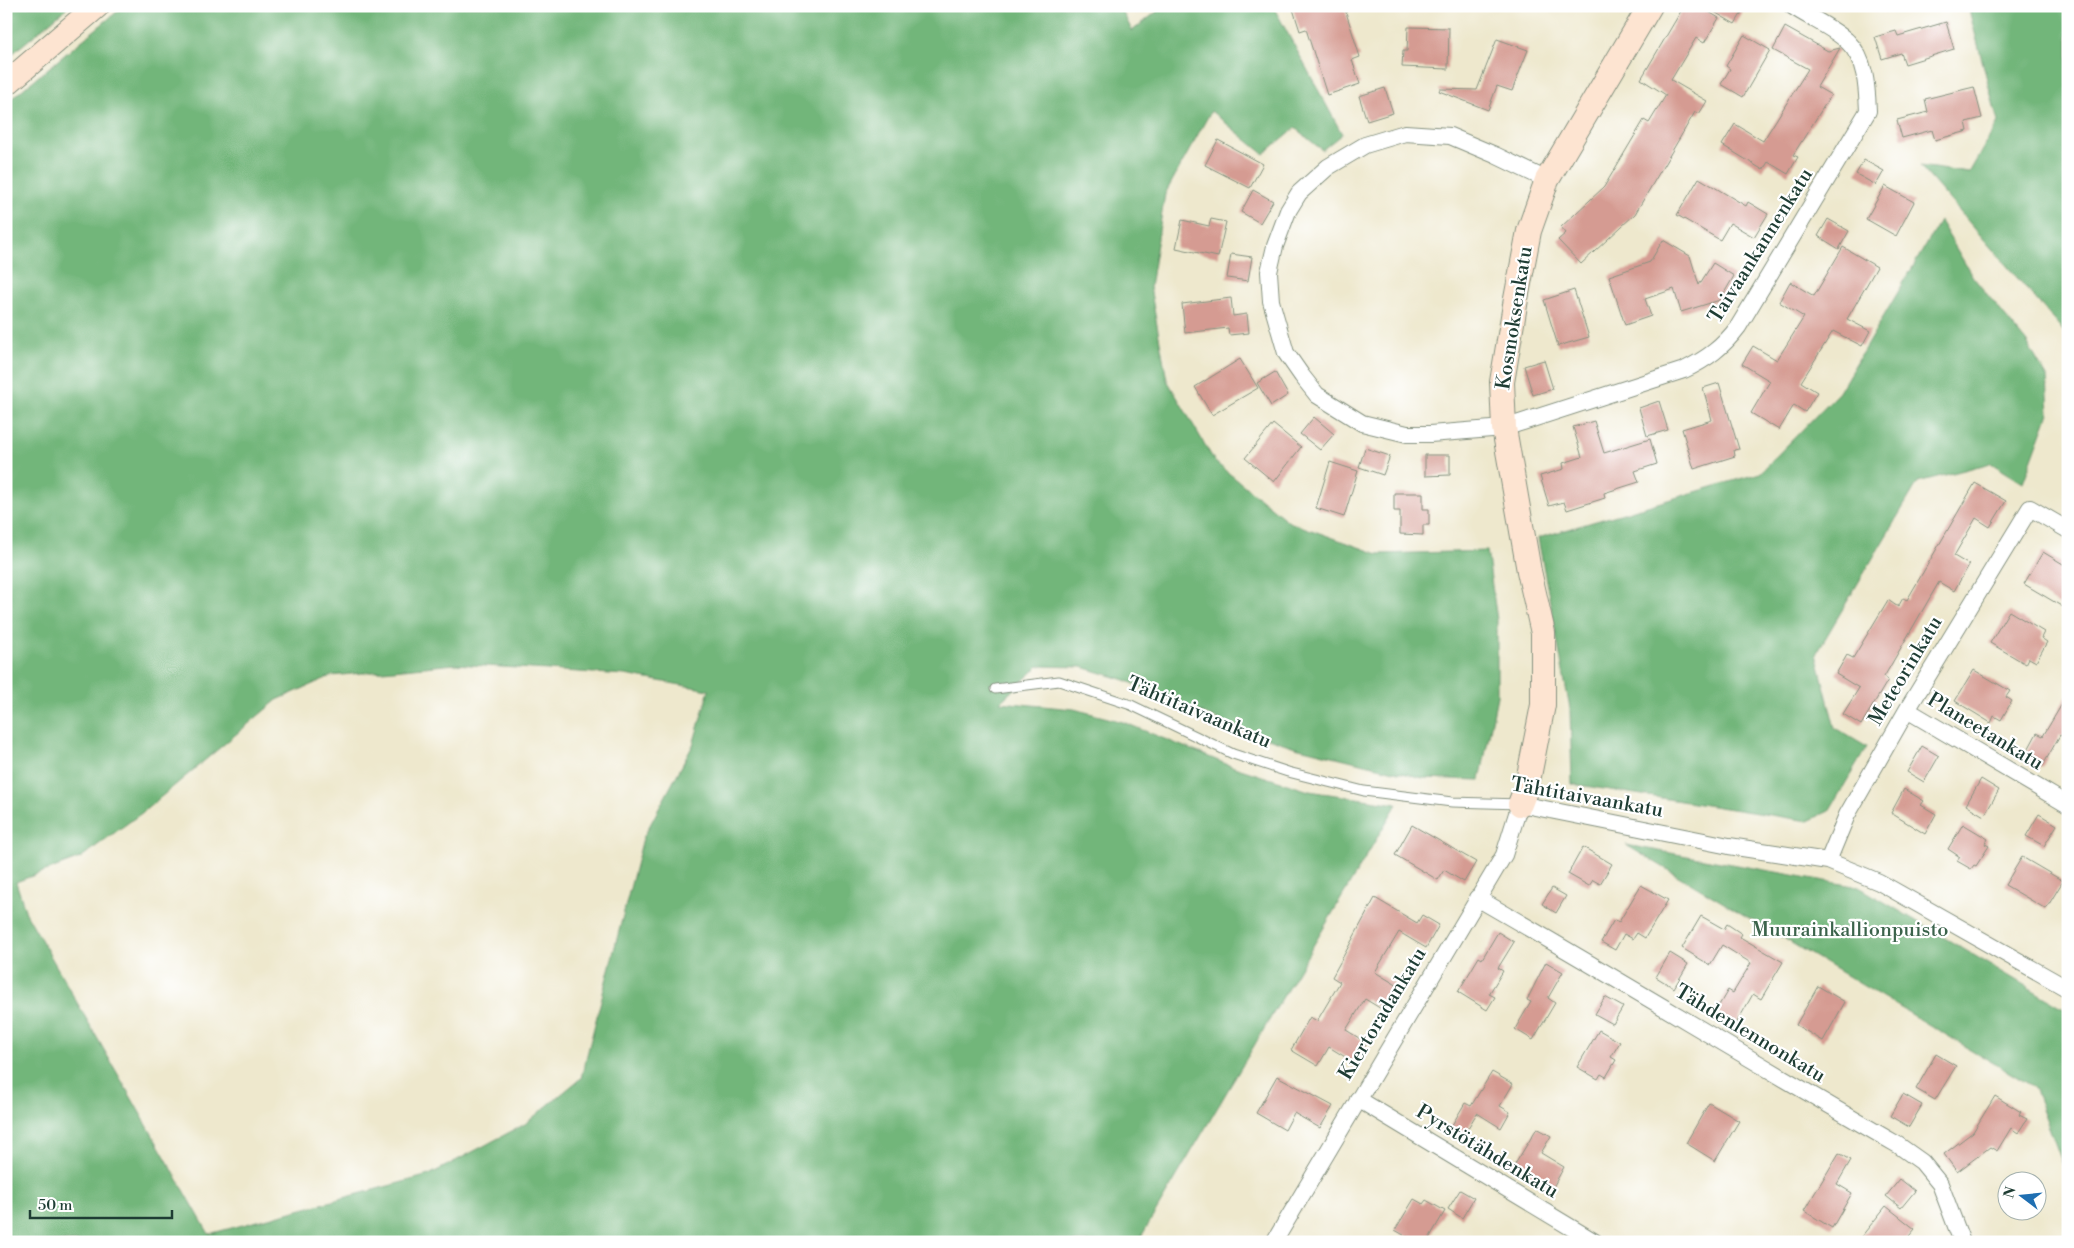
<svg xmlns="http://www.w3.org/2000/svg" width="2074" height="1248" viewBox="0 0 2074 1248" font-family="'Libre Bodoni',serif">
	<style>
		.forest { fill: #72b67a; stroke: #487a57; fill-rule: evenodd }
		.building { fill: #d59b92 }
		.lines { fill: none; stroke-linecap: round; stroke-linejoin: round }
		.lane-casing { stroke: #869280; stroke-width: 11 }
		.street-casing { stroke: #869280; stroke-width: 18 }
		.secondary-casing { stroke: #869280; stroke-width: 26 }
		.lane { stroke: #fff; stroke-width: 9 }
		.street { stroke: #fff; stroke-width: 16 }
		.secondary { stroke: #fde4d1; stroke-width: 24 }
		.labels { text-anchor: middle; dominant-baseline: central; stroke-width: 4.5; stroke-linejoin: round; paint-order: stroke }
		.street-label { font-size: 20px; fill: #1f3d34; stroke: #fff }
		.park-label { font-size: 20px; fill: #3b634b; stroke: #fff }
	</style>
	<rect width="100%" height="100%" fill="#fff"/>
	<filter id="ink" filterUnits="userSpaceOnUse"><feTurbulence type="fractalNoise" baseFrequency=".02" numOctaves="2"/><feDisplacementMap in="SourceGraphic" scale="10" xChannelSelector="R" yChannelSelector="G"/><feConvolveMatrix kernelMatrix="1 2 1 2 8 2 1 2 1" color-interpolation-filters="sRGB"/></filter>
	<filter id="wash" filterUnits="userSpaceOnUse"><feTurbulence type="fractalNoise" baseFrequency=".0096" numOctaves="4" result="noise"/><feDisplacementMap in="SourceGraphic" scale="20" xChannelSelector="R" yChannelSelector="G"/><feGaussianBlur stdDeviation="1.12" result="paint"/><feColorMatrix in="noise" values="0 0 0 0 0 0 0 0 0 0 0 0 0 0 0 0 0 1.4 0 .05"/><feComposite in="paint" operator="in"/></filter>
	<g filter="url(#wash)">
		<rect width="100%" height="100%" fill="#eee8cd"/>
		<!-- forest -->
		<path class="forest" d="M 6,6 L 69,6 L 6,59 Z
			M 124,6 L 1120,6 L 1132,31 L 1164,6 L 1273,6 L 1342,134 L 1322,150 L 1295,128 L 1264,154 L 1211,111 L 1165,194 L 1150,287 L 1167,380 L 1215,462 L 1289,522 L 1378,554 L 1487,551 L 1497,620 L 1497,696 L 1480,780 L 1423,778 L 1295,747 L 1238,728 L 1125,680 L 1082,667 L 1039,666 L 1000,702 L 1074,709 L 1123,722 L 1231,766 L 1309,791 L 1397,804 L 1138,1242 L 6,1242 L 6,103 ZM 455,664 L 625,675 L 709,690 L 693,745 L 643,838 L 581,1078 L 525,1124 L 429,1175 L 209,1234 L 26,913 L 16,882 L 80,858 L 143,812 L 277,700 L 331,676 Z
			M 1968,6 L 2068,6 L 2068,336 L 1920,166 L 1969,173 L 1998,122 Z
			M 1940,221 L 1973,277 L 2027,343 L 2047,377 L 2049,413 L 2023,483 L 1991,463 L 1918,482 L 1816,654 L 1835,728 L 1867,747 L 1829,811 L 1808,821 L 1572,784 L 1570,709 L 1538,538 L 1760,473 L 1839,392 Z
			M 1626,845 L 1859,887 L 2068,1011 L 2068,1178 L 2034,1087 Z"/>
		<g id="blocks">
			<!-- building -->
			<path class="building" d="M 1292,6 L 1344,6 L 1360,57 L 1352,60 L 1360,84 L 1327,95 L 1306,29 L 1300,31 Z
				M 1684,6 L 1699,6 L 1719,18 L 1704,43 L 1696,38 L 1671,80 L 1707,101 L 1699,114 L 1695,112 L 1635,214 L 1581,264 L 1558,240 L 1566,233 L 1561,227 L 1604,187 L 1644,120 L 1649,123 L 1666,95 L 1641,79 Z
				M 1704,6 L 1746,6 L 1735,24 Z
				M 1946,22 L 1954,49 L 1905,64 L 1901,53 L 1882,59 L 1875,37 L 1896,31 L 1898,36 Z
				M 1408,27 L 1449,28 L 1448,69 L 1402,67 L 1403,51 L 1407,51 Z
				M 1785,27 L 1828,51 L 1840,48 L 1817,87 L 1831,95 L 1793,155 L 1798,157 L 1788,174 L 1768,162 L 1763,170 L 1722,145 L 1735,124 L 1763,141 L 1808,69 L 1773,50 Z
				M 1744,35 L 1770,50 L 1743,97 L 1721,84 L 1730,69 L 1726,66 Z
				M 1497,39 L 1528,50 L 1512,91 L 1497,86 L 1488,110 L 1439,91 L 1440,89 L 1477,90 Z
				M 1974,87 L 1982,118 L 1966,122 L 1968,131 L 1935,140 L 1932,130 L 1902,138 L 1897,120 L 1928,112 L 1925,99 Z
				M 1385,88 L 1393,113 L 1367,121 L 1359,96 Z
				M 1218,140 L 1263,164 L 1250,188 L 1205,165 Z
				M 1864,160 L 1884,171 L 1876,185 L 1856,174 Z
				M 1699,178 L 1746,206 L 1748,202 L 1768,214 L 1754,237 L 1730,223 L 1720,240 L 1677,215 Z
				M 1885,186 L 1914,202 L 1896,236 L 1866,219 Z
				M 1253,190 L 1273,201 L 1260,223 L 1241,212 Z
				M 1211,219 L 1226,222 L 1218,257 L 1176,248 L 1182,220 L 1209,226 Z
				M 1828,219 L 1849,231 L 1839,249 L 1818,236 Z
				M 1663,240 L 1690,256 L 1699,285 L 1713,263 L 1734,276 L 1720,300 L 1681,312 L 1674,289 L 1645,299 L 1651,316 L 1625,325 L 1609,276 L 1650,262 Z
				M 1843,247 L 1877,267 L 1847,319 L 1870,331 L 1862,346 L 1833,331 L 1801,382 L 1817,392 L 1805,412 L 1794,405 L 1779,430 L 1751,413 L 1770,381 L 1742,364 L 1753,346 L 1777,360 L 1804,317 L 1779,302 L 1790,282 L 1814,296 Z
				M 1231,254 L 1252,257 L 1248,281 L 1227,278 Z
				M 1574,290 L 1589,337 L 1558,346 L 1544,300 Z
				M 1231,298 L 1233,316 L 1247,314 L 1249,333 L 1229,335 L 1228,328 L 1185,333 L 1182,304 Z
				M 1240,359 L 1258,388 L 1212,415 L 1195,387 Z
				M 1544,360 L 1553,389 L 1533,395 L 1524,366 Z
				M 1275,372 L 1288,395 L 1271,406 L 1257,383 Z
				M 1719,383 L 1739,449 L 1734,450 L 1735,456 L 1694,469 L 1682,429 L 1712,420 L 1703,388 Z
				M 1659,401 L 1668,430 L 1647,436 L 1639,408 Z
				M 1314,417 L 1334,434 L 1320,450 L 1300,434 Z
				M 1594,421 L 1604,453 L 1650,439 L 1657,464 L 1635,471 L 1639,482 L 1604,493 L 1605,498 L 1567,510 L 1564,502 L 1549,506 L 1540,476 L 1564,469 L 1563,463 L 1582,457 L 1573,427 Z
				M 1273,424 L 1301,447 L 1274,482 L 1245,458 Z
				M 1365,448 L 1390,456 L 1383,475 L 1359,467 Z
				M 1425,455 L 1450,455 L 1450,475 L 1425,476 Z
				M 1330,462 L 1358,471 L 1344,517 L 1316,508 Z
				M 1975,483 L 2006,501 L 1990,527 L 1976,518 L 1954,556 L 1969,565 L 1954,591 L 1939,582 L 1884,677 L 1888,680 L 1861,725 L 1843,714 L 1859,688 L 1836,674 L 1847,655 L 1853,658 L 1888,600 L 1898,607 L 1903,598 L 1907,600 Z
				M 1394,493 L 1423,493 L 1423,509 L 1429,509 L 1429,525 L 1423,525 L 1423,535 L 1400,534 L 1400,511 L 1394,511 Z
				M 2043,552 L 2068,567 L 2068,610 L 2024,584 Z
				M 2009,611 L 2044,632 L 2041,638 L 2047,642 L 2036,662 L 2029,658 L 2026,664 L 1990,643 Z
				M 1974,670 L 2010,691 L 2006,697 L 2012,701 L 2001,720 L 1994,716 L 1991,723 L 1955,701 Z
				M 2068,694 L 2068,740 L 2060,735 L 2042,767 L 2024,757 L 2037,733 L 2043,736 Z
				M 1922,746 L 1939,756 L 1924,782 L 1907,772 Z
				M 1981,779 L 1999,790 L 1984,816 L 1966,805 Z
				M 1904,789 L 1924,801 L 1921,805 L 1936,814 L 1925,834 L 1891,813 Z
				M 2039,814 L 2057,825 L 2044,846 L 2026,836 Z
				M 1963,824 L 1988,839 L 1985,844 L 1989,846 L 1976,866 L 1974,865 L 1971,869 L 1957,861 L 1960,857 L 1948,849 Z
				M 1412,825 L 1476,862 L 1464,882 L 1444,870 L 1438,880 L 1395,855 Z
				M 1583,847 L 1612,864 L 1600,884 L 1593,880 L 1589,886 L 1568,874 Z
				M 2022,857 L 2063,881 L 2046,909 L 2005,885 Z
				M 1641,885 L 1668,900 L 1645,938 L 1637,933 L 1633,939 L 1624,934 L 1615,950 L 1601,942 L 1614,920 L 1619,922 Z
				M 1552,888 L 1566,896 L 1556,913 L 1542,904 Z
				M 1375,898 L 1417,923 L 1422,915 L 1439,925 L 1426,948 L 1399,932 L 1375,972 L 1403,989 L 1388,1013 L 1365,999 L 1346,1030 L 1367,1043 L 1355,1063 L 1329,1047 L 1318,1066 L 1291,1050 L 1310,1017 L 1317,1021 L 1340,982 L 1332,977 Z
				M 1701,916 L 1724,929 L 1727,924 L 1742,934 L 1740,937 L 1783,962 L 1761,999 L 1753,994 L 1736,1024 L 1715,1012 L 1728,990 L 1733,993 L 1751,963 L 1722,945 L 1710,965 L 1682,948 Z
				M 1498,932 L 1514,942 L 1498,968 L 1503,971 L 1489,994 L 1495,997 L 1487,1010 L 1458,992 L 1479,957 L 1482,959 Z
				M 1670,953 L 1688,964 L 1674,988 L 1656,977 Z
				M 1546,962 L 1563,972 L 1548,998 L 1555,1003 L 1533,1040 L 1515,1029 L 1531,1002 L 1527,1000 Z
				M 1818,986 L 1845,1002 L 1823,1041 L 1796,1025 Z
				M 1605,997 L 1623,1007 L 1613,1024 L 1595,1014 Z
				M 1599,1030 L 1620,1042 L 1611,1057 L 1616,1060 L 1606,1077 L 1601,1074 L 1598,1079 L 1577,1067 Z
				M 1936,1054 L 1956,1066 L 1935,1100 L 1916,1089 Z
				M 1492,1072 L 1513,1084 L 1500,1106 L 1510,1112 L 1501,1128 L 1477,1113 L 1462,1138 L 1449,1130 L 1465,1103 L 1471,1106 Z
				M 1277,1076 L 1333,1106 L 1320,1128 L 1294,1113 L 1285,1130 L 1256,1113 Z
				M 1903,1094 L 1922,1105 L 1909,1127 L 1890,1116 Z
				M 1995,1096 L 2021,1112 L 2019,1115 L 2027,1119 L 2018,1133 L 2011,1128 L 1997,1151 L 1990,1147 L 1957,1172 L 1944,1154 L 1973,1132 Z
				M 1709,1103 L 1739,1121 L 1715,1161 L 1686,1143 Z
				M 1537,1128 L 1551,1136 L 1541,1153 L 1564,1167 L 1552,1189 L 1514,1166 Z
				M 1839,1153 L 1851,1160 L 1837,1184 L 1852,1193 L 1832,1228 L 1804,1211 Z
				M 1900,1179 L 1915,1191 L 1901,1208 L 1886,1196 Z
				M 1460,1190 L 1474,1198 L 1462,1218 L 1448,1209 Z
				M 1414,1199 L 1423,1204 L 1426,1200 L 1445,1211 L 1427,1242 L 1416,1242 L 1395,1230 Z
				M 1886,1206 L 1915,1229 L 1904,1242 L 1857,1242 Z"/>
		</g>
	</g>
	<g filter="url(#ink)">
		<use href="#blocks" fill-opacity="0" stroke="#869280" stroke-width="1"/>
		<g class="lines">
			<defs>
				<path id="lane" d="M 995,689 L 1059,681 L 1131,705 L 1233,754 L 1288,772 L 1364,791 L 1452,802 L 1520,804"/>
				<path id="street" d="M 1547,180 L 1495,155 L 1450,136 L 1405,133 L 1365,145 L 1328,167 L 1299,193 L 1288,211 L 1275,246 L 1269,272 L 1271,301 L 1286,353 L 1302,376 L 1317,395 L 1362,423 L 1407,434 L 1430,434 L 1504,428 L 1684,370 C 1707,359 1723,347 1738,327 L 1868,111 C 1867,88 1866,59 1848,42 C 1834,28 1808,17 1792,6
					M 1907,710 L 2068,805
					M 1828,861 L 1847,815 L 1907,710 L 2030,508 L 2068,530
					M 1477,898 C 1618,979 1757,1064 1898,1145 L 1922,1162 L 1940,1184 L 1962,1242
					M 1358,1099 L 1595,1242
					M 1274,1242 L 1504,855 L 1520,804 L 1729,846 L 1828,861 L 1879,882 L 2068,989"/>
				<path id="secondary" d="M 6,84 L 97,6
					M 1520,804 L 1527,786 L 1543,705 L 1543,633 L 1529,571 L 1504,428 L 1502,382 L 1516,299 L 1529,231 L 1547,180 L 1650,6"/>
			</defs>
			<!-- lane casing -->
			<use href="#lane" class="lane-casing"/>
			<!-- street casing -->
			<use href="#street" class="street-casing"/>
			<!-- secondary casing -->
			<use href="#secondary" class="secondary-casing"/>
			<!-- lane -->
			<use href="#lane" class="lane"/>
			<!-- street -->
			<use href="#street" class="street"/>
			<!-- secondary -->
			<use href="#secondary" class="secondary"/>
		</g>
	</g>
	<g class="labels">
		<!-- street labels -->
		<g class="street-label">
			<text transform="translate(1761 246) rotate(-58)">Taivaankannenkatu</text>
			<text transform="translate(1515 318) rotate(-81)">Kosmoksenkatu</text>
			<text transform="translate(1906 671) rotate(-59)">Meteorinkatu</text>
			<text transform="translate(1199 713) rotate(23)">Tähtitaivaankatu</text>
			<text transform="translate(1985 732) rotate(31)">Planeetankatu</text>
			<text transform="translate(1587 798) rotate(10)">Tähtitaivaankatu</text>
			<text transform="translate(1383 1014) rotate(-59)">Kiertoradankatu</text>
			<text transform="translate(1750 1034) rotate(31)">Tähdenlennonkatu</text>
			<text transform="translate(1487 1152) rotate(31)">Pyrstötähdenkatu</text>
		</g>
		<!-- park labels -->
		<g class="park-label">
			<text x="1850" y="930">Muurainkallionpuisto</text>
		</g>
	</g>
	<!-- margin -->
	<rect width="2074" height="1248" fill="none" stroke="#fff" stroke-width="25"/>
	<!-- north arrow -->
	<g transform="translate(2022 1196) rotate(286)"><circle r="24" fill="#ffffff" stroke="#a5b1ae"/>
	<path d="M0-4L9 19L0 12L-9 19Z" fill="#1f6fb2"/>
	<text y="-8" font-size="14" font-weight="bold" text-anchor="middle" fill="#1f3d34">N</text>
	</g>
	<!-- scale -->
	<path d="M30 1210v8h142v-8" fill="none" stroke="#1f3d34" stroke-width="2.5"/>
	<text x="38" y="1210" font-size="15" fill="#1f3d34" stroke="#ffffff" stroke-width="4" paint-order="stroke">50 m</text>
</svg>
